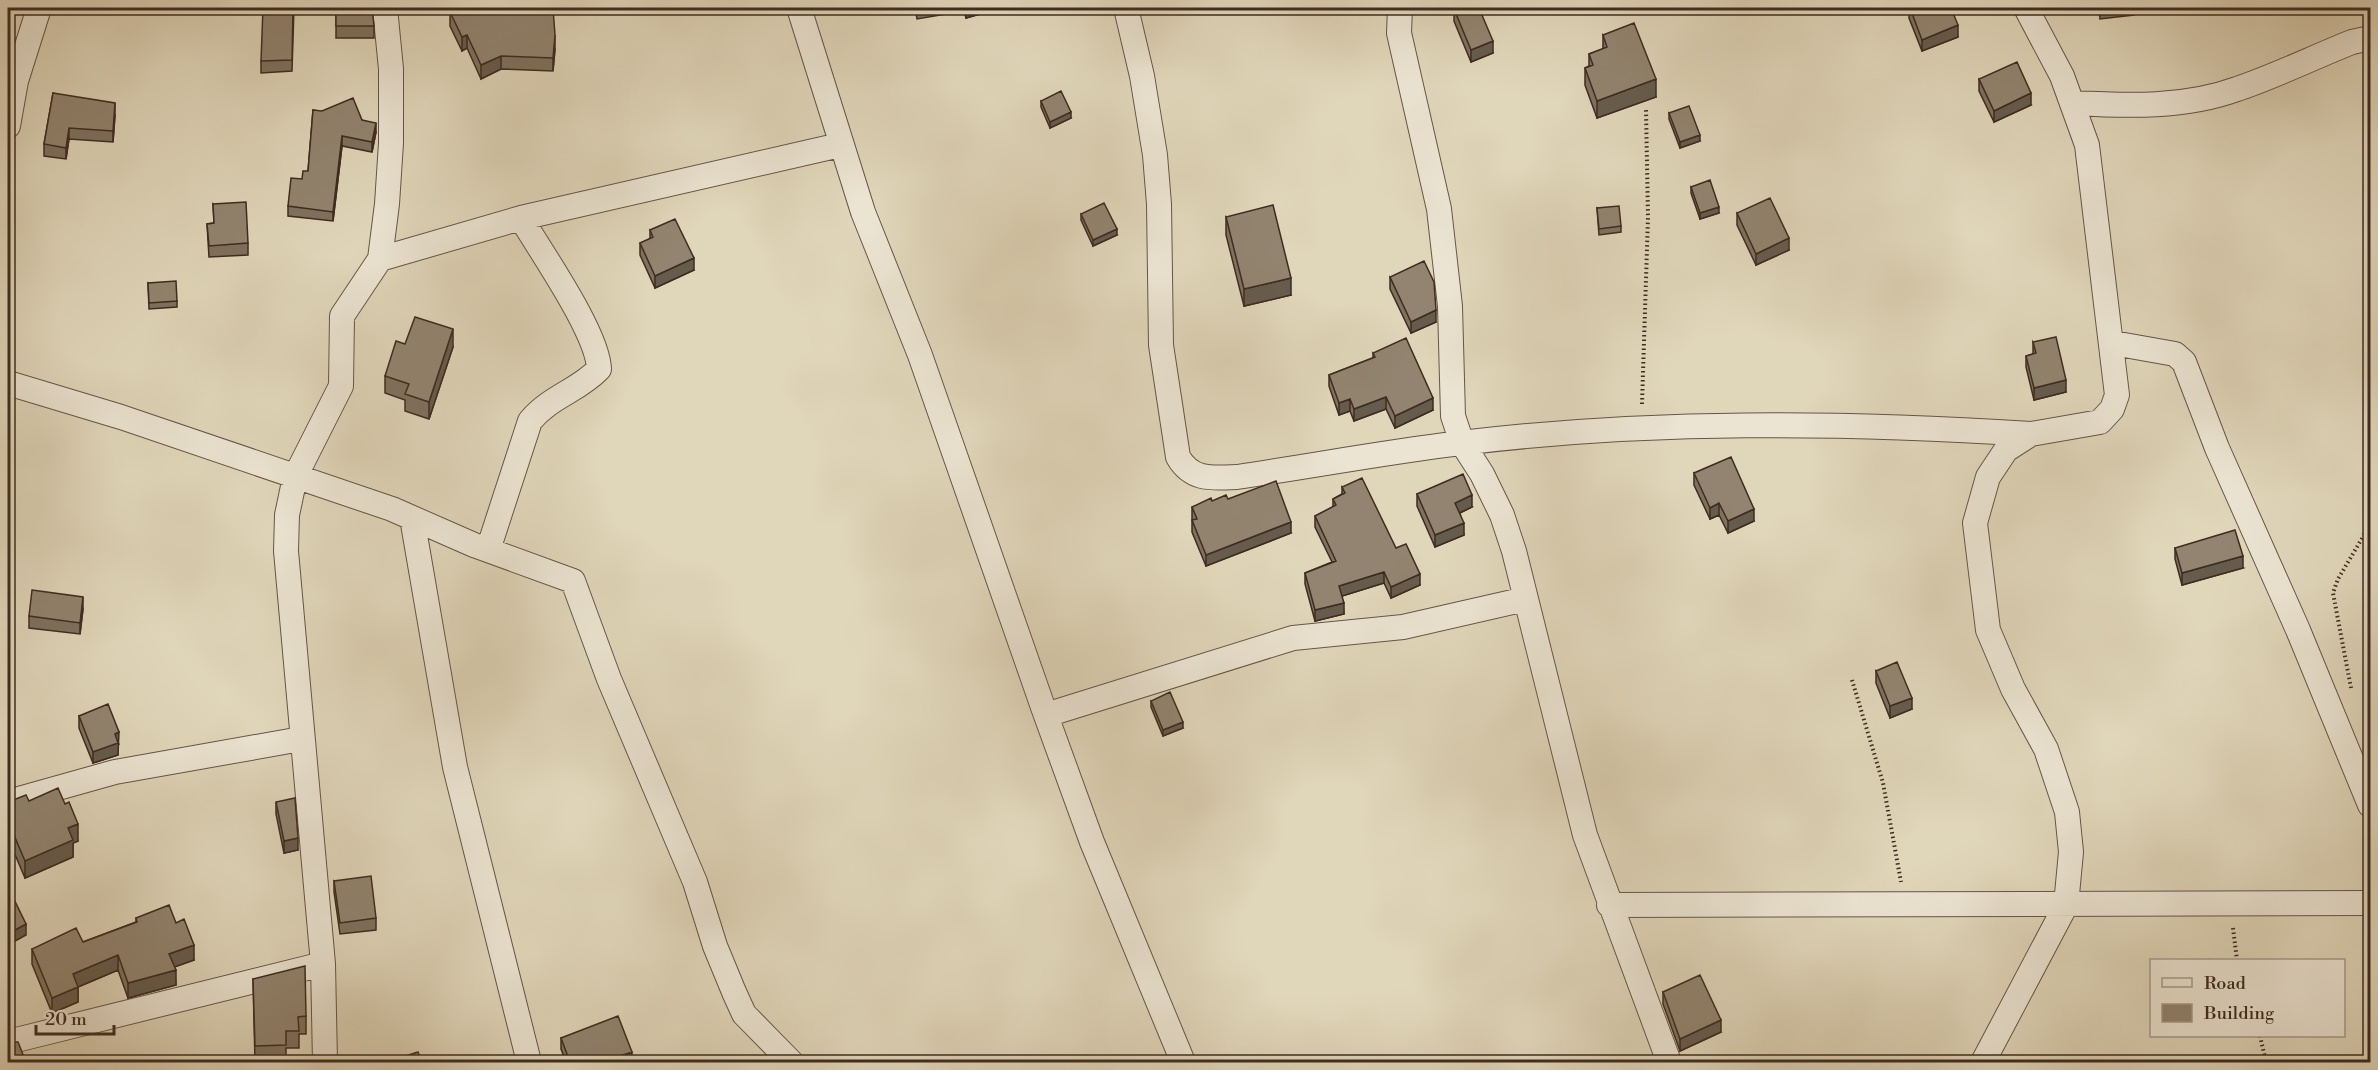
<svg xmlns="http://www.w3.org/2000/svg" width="2378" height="1070" viewBox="0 0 2378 1070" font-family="'Libre Bodoni',serif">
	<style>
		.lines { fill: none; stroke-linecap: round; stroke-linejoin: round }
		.street-casing { stroke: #665646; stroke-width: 26 }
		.path { stroke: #3e2c20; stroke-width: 4; stroke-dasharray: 1.5 3; stroke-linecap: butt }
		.street { stroke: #ebe4d2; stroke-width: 24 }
		.wall { fill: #7e7260; stroke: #3e2c20; stroke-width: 1.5 }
		.shaded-wall { fill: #665c4e; stroke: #3e2c20; stroke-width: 1.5 }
		.building { fill: #928470; stroke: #3e2c20; stroke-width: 1.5 }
	</style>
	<rect width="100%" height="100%" fill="#e0d6ba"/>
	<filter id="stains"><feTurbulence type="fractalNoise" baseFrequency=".00333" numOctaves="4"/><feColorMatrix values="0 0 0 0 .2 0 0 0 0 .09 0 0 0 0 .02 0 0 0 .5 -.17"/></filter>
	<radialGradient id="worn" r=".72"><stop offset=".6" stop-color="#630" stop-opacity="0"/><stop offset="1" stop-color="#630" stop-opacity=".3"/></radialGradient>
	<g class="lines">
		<defs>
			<path id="street" d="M 799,8 L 863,212 L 920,355 L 1044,710 L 1092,842 L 1183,1062
				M 1126,8 L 1142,76 L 1155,155 L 1159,204 L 1161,345 L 1178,457 C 1192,481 1212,478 1237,477 C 1312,466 1386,452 1461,443 C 1650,420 1842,422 2031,434
				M 1400,8 L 1399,33 L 1439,209 L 1450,306 L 1453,416 L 1462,443 L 1482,474 L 1502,515 L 1514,551 L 1585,835 L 1669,1062
				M 2074,103 C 2128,106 2185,108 2237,89 C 2276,76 2314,57 2352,42 L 2370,38
				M 8,126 L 16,81 L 39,8
				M 380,259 L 521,218 L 840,145
				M 2113,343 L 2175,354 L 2184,362 L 2217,448 L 2298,630 L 2370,805
				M 8,383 L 121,417 L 392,509 L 474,545 L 573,581 L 609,679 L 695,882 L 715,946 L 734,992 L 744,1014 L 791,1062
				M 412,518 L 455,767 L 529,1062
				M 488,550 L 530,421 C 551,396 578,391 599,369 C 598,333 541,252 521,218
				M 1046,715 L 1293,638 L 1403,627 L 1526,599
				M 8,802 L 115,772 L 301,739
				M 1609,905 L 2370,903
				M 8,1042 L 323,964
				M 325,1062 L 323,964 L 286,551 L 287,515 L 295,477 L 341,386 L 342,316 L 380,259 L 387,204 L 391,143 L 391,69 L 385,8
				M 1983,1062 L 2066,905 L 2071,852 L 2067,812 L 2046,749 L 2013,689 L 1988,630 L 1975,523 L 1988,477 L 2006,450 L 2031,434 L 2100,422 L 2112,409 L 2117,395 L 2087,145 L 2062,76 L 2026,8"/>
		</defs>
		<!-- street casing -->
		<use href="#street" class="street-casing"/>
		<!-- path -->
		<path class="path" d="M 1642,404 L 1648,217 L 1646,110
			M 1852,680 L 1883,783 L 1901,882
			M 2351,688 L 2333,593 L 2338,579 L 2370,525
			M 2233,928 L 2237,960
			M 2260,1036 L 2266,1062"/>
		<!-- street -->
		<use href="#street" class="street"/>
	</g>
	<!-- wall -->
	<path class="wall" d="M 294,8 L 292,71 L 261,73 L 261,61 Z
		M 336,8 L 374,26 L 374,38 L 336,38 Z
		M 915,8 L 998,8 L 998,9 L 966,18 L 964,11 L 917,19 Z
		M 1909,8 L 1951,8 L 1958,37 L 1922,51 L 1909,18 Z
		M 2099,8 L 2134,8 L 2134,15 L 2100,19 Z
		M 1454,9 L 1493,53 L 1471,62 L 1454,21 Z
		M 450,12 L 555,49 L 553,71 L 501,69 L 481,79 L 467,48 L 462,51 L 450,26 Z
		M 1603,35 L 1656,97 L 1597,118 L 1585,85 L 1585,68 L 1589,66 L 1589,54 L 1603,49 Z
		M 1979,79 L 2031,105 L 1994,122 L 1979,91 Z
		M 53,93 L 115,115 L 113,142 L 69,139 L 66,159 L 44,156 L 44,144 Z
		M 1041,101 L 1071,118 L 1050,128 L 1041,107 Z
		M 313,110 L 362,120 L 376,132 L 372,152 L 342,146 L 333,221 L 288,216 L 288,206 L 302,179 L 308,171 Z
		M 1669,113 L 1700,141 L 1680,148 L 1669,119 Z
		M 1691,187 L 1719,213 L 1700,219 L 1691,193 Z
		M 213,204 L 248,243 L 248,255 L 209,257 L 207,224 L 214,223 Z
		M 1597,208 L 1621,226 L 1621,232 L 1599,235 Z
		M 1737,213 L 1789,250 L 1756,265 L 1737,225 Z
		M 1081,214 L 1117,235 L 1093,246 L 1081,220 Z
		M 1226,217 L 1291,295 L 1244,306 L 1226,235 Z
		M 650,230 L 694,270 L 655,288 L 640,255 L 640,243 L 650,239 Z
		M 1390,277 L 1436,322 L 1411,333 L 1390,289 Z
		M 148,283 L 177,301 L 177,307 L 149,309 Z
		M 2033,342 L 2066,392 L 2034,400 L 2026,367 L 2026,356 L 2033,354 Z
		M 405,344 L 453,347 L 429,419 L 405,411 L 405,400 L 385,393 L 385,376 Z
		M 1373,353 L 1433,410 L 1395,428 L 1386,409 L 1354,421 L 1350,411 L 1339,415 L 1329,386 L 1329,375 L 1373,358 Z
		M 1694,473 L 1754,521 L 1728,533 L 1719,515 L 1710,519 L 1694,485 Z
		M 1342,487 L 1396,548 L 1420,585 L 1391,598 L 1384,583 L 1342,596 L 1344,614 L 1315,621 L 1305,584 L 1305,573 L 1332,562 L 1315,527 L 1315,516 L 1333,507 L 1333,499 L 1342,494 Z
		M 1417,494 L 1472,507 L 1460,513 L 1464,535 L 1435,547 L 1417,506 Z
		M 1228,499 L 1291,533 L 1206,566 L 1192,532 L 1192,507 L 1212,501 Z
		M 2175,548 L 2243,568 L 2182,585 L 2175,559 Z
		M 83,609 L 80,634 L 29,628 L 29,616 Z
		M 1876,671 L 1912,709 L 1890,718 L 1876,683 Z
		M 1151,701 L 1183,728 L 1163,736 L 1151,707 Z
		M 79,716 L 119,744 L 118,745 L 118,755 L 93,763 L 79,728 Z
		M 29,801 L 65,804 L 78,841 L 73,843 L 73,857 L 25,878 L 8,838 L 8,802 Z
		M 276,802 L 298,850 L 284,853 L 276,814 Z
		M 334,881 L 376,918 L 376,930 L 340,934 L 334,892 Z
		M 136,918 L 176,923 L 194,960 L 174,967 L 176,985 L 128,998 L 118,970 L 78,987 L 78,1002 L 52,1013 L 32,964 L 32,949 L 83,942 L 136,922 Z
		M 253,979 L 306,1016 L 306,1034 L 299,1034 L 299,1048 L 286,1048 L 286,1062 L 255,1062 Z
		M 1663,992 L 1721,1032 L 1680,1051 L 1663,1004 Z
		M 561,1038 L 632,1062 L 566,1062 L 561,1049 Z"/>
	<!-- shaded-wall -->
	<path class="shaded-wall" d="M 966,8 L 998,8 L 998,9 L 966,18 Z
		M 1958,25 L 1958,37 L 1922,51 L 1922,40 Z
		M 467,35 L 467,48 L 462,51 L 462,37 Z
		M 555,35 L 555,49 L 553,71 L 553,58 Z
		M 1493,41 L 1493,53 L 1471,62 L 1471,50 Z
		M 501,56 L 501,69 L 481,79 L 481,65 Z
		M 1656,79 L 1656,97 L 1597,118 L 1597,101 Z
		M 2031,93 L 2031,105 L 1994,122 L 1994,111 Z
		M 115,103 L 115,115 L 113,142 L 113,131 Z
		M 1071,112 L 1071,118 L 1050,128 L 1050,122 Z
		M 376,123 L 376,132 L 372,152 L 372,142 Z
		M 69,128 L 69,139 L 66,159 L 66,148 Z
		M 1700,135 L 1700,141 L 1680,148 L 1680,142 Z
		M 342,136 L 342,146 L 333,221 L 333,212 Z
		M 1719,207 L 1719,213 L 1700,219 L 1700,213 Z
		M 1117,229 L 1117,235 L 1093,246 L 1093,240 Z
		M 1789,238 L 1789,250 L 1756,265 L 1756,254 Z
		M 694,258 L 694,270 L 655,288 L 655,276 Z
		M 1291,278 L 1291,295 L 1244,306 L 1244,289 Z
		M 1436,310 L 1436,322 L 1411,333 L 1411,322 Z
		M 453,329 L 453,347 L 429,419 L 429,402 Z
		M 2066,380 L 2066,392 L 2034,400 L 2034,388 Z
		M 1386,397 L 1386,409 L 1354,421 L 1354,409 Z
		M 1433,398 L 1433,410 L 1395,428 L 1395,416 Z
		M 1350,399 L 1350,411 L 1339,415 L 1339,403 Z
		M 1472,495 L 1472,507 L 1455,515 L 1455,503 Z
		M 1719,503 L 1719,515 L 1710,519 L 1710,508 Z
		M 1754,509 L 1754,521 L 1728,533 L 1728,521 Z
		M 1291,522 L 1291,533 L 1206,566 L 1206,555 Z
		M 1464,523 L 1464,535 L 1435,547 L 1435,535 Z
		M 2243,556 L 2243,568 L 2182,585 L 2182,573 Z
		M 1384,572 L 1384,583 L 1339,597 L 1339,586 Z
		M 1420,574 L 1420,585 L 1391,598 L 1391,587 Z
		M 83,597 L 83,609 L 80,634 L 80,623 Z
		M 1344,603 L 1344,614 L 1315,621 L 1315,610 Z
		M 1912,698 L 1912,709 L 1890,718 L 1890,706 Z
		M 1183,722 L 1183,728 L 1163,736 L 1163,730 Z
		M 119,732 L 118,755 L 93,763 L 93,752 L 115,734 Z
		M 78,824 L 78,841 L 73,843 L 73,857 L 25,878 L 25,861 L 68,828 Z
		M 298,838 L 298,850 L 284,853 L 284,841 Z
		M 26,924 L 26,935 L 8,945 L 8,934 Z
		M 194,945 L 194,960 L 169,969 L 169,954 Z
		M 118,955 L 118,970 L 73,989 L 73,974 Z
		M 176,970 L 176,985 L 128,998 L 128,983 Z
		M 78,987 L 78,1002 L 52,1013 L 52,998 Z
		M 1721,1020 L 1721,1032 L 1680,1051 L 1680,1039 Z
		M 632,1052 L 632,1062 L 602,1062 Z"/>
	<!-- building -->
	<path class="building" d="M 263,8 L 293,8 L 292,60 L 261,61 Z
		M 336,8 L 372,8 L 374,26 L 336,26 Z
		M 460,8 L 553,8 L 555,35 L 553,58 L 501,56 L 481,65 L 467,35 L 462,37 L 450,12 Z
		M 1458,8 L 1479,8 L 1493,41 L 1471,50 L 1454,9 Z
		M 1910,8 L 1951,8 L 1958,25 L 1922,40 Z
		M 1634,23 L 1656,79 L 1597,101 L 1585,68 L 1593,65 L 1589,54 L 1607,47 L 1603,35 Z
		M 2017,62 L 2031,93 L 1994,111 L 1979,79 Z
		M 1061,91 L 1071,112 L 1050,122 L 1041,101 Z
		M 53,93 L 115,103 L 113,131 L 69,128 L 66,148 L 44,144 Z
		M 353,98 L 362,120 L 376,123 L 372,142 L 342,136 L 333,212 L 288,206 L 291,178 L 302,179 L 303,171 L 308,171 L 313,110 L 322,111 Z
		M 1689,106 L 1700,135 L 1680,142 L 1669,113 Z
		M 1710,180 L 1719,207 L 1700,213 L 1691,187 Z
		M 1770,198 L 1789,238 L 1756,254 L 1737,213 Z
		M 246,202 L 248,243 L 209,246 L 207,224 L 214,223 L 213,204 Z
		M 1104,203 L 1117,229 L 1093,240 L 1081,214 Z
		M 1273,205 L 1291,278 L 1244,289 L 1226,217 Z
		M 1619,206 L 1621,226 L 1599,229 L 1597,208 Z
		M 675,219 L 694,258 L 655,276 L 640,243 L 653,237 L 650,230 Z
		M 1424,261 L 1434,282 L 1436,310 L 1411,322 L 1390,277 Z
		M 176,281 L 177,301 L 149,303 L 148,283 Z
		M 415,317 L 453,329 L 429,402 L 405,394 L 409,384 L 385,376 L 396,341 L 405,344 Z
		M 2056,337 L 2066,380 L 2034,388 L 2026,356 L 2036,353 L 2033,342 Z
		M 1406,338 L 1433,398 L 1395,416 L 1386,397 L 1354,409 L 1350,399 L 1339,403 L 1329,375 L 1375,357 L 1373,353 Z
		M 1731,457 L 1754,509 L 1728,521 L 1719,503 L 1710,508 L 1694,473 Z
		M 1463,474 L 1472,495 L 1455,503 L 1464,523 L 1435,535 L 1417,494 Z
		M 1362,478 L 1396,548 L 1406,544 L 1420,574 L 1391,587 L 1384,572 L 1339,586 L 1344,603 L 1315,610 L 1305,573 L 1336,561 L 1315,516 L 1336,505 L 1333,499 L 1345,493 L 1342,487 Z
		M 1276,481 L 1291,522 L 1206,555 L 1192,520 L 1197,519 L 1192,507 L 1211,498 L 1212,501 L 1226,495 L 1228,499 Z
		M 2235,530 L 2243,556 L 2182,573 L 2175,548 Z
		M 32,590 L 83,597 L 80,623 L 29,616 Z
		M 1897,662 L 1912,698 L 1890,706 L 1876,671 Z
		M 1170,692 L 1183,722 L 1163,730 L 1151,701 Z
		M 108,704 L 119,732 L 115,734 L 118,743 L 93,752 L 79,716 Z
		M 58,788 L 65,804 L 69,802 L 78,824 L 68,828 L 73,840 L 25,861 L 8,821 L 8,802 L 26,795 L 29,801 Z
		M 295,798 L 298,838 L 284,841 L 276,802 Z
		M 371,876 L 376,918 L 340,923 L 334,881 Z
		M 8,887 L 26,924 L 8,934 Z
		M 169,905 L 176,923 L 184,919 L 194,945 L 169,954 L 176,970 L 128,983 L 118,955 L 73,974 L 78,987 L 52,998 L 32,949 L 76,928 L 83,942 L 137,922 L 136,918 Z
		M 305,966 L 306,1016 L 298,1017 L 299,1031 L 286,1031 L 286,1045 L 255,1046 L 253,979 Z
		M 1700,975 L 1721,1020 L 1680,1039 L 1663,992 Z
		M 618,1016 L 632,1052 L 602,1062 L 570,1062 L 561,1038 Z
		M 8,1042 L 18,1042 L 26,1062 L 8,1062 Z
		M 418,1052 L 422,1062 L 387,1062 Z"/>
	<!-- margin -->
	<rect width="2378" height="1070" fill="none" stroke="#e0d6ba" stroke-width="30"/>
	<rect x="9" y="9" width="2360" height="1052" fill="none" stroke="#3e2c20" stroke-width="3"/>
	<rect x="15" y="15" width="2348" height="1040" fill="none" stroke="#3e2c20" stroke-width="1.5"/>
	<!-- legend -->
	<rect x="2150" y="959" width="195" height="78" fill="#ebe4d2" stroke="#a69a8b" stroke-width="1.5"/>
	<rect x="2162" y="978" width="30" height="9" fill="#ebe4d2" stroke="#a69a8b" stroke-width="1.5"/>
	<text x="2204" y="989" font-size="18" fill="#3e2c20">Road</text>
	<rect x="2162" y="1004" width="30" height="18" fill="#928470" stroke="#a69a8b" stroke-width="1.5"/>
	<text x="2204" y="1019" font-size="18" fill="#3e2c20">Building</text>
	<!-- scale -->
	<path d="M36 1025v9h78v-9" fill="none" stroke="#3e2c20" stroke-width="3"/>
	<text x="45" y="1025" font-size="18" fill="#3e2c20" stroke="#ebe4d2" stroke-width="4.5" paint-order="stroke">20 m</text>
	<rect width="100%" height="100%" filter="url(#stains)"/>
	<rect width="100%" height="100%" fill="url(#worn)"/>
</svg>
